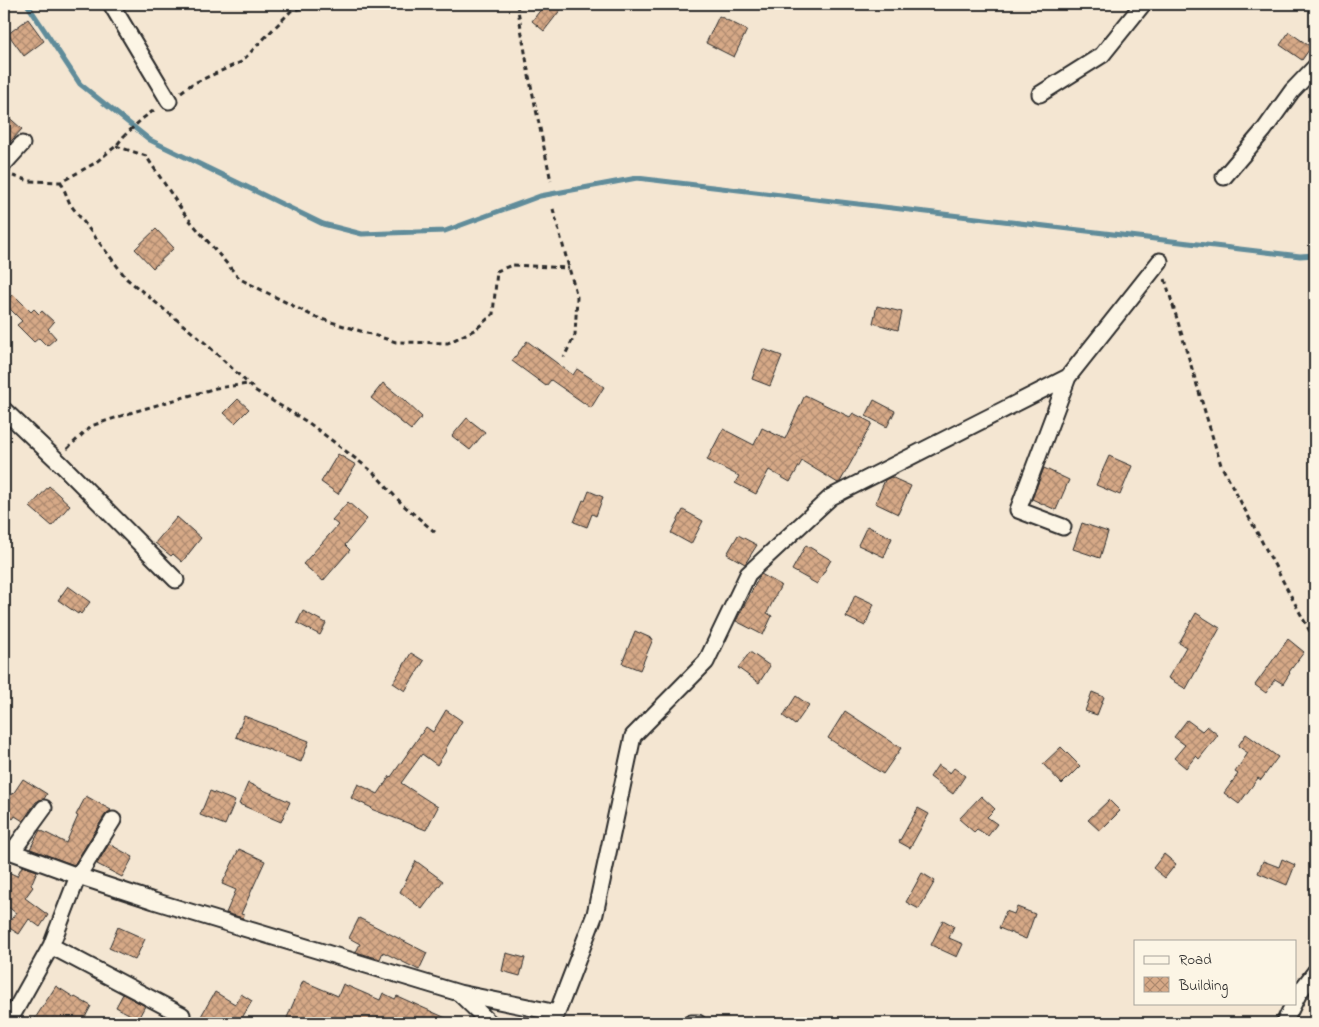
<svg xmlns="http://www.w3.org/2000/svg" width="1319" height="1027" viewBox="0 0 1319 1027" font-family="'Indie Flower',sans-serif">
	<style>
		.lines { fill: none; stroke-linecap: round; stroke-linejoin: round }
		.stream { stroke: #608c9a; stroke-width: 5 }
		.building { fill: url(#building-cross-hatch); stroke: #2b2b2b }
		.street-casing { stroke: #2b2b2b; stroke-width: 19 }
		.path { stroke: #2b2b2b; stroke-width: 3; stroke-dasharray: 5 4; stroke-linecap: butt }
		.street { stroke: #fcf5e5; stroke-width: 15 }
	</style>
	<defs>
		<pattern id="building-cross-hatch" width="8" height="8" patternUnits="userSpaceOnUse" patternTransform="scale(1.25)"><rect width="8" height="8" fill="#d6a987"/><path d="M0 0l8 8M0 8l8-8" fill="none" stroke="#ae8a6f"/></pattern>
	</defs>
	<rect width="100%" height="100%" fill="#f4e6d2"/>
	<filter id="ink" filterUnits="userSpaceOnUse"><feTurbulence type="fractalNoise" baseFrequency=".02" numOctaves="2"/><feDisplacementMap in="SourceGraphic" scale="10" xChannelSelector="R" yChannelSelector="G"/><feConvolveMatrix kernelMatrix="1 2 1 2 8 2 1 2 1" color-interpolation-filters="sRGB"/></filter>
	<g filter="url(#ink)">
		<g class="lines">
			<!-- stream -->
			<path class="stream" d="M 27,4 L 80,84 L 150,140 L 323,224 L 362,234 L 445,231 L 540,196 L 637,178 L 1300,256 L 1315,255"/>
		</g>
		<!-- building -->
		<path class="building" d="M 545,4 L 565,4 L 544,31 L 532,21 Z
			M 719,16 L 747,30 L 734,57 L 706,43 Z
			M 28,19 L 44,41 L 24,56 L 8,34 Z
			M 1289,32 L 1311,47 L 1302,60 L 1280,45 Z
			M 4,113 L 22,129 L 4,149 Z
			M 156,229 L 174,248 L 153,268 L 135,249 Z
			M 13,294 L 31,312 L 34,309 L 39,314 L 42,311 L 54,322 L 48,329 L 56,338 L 47,346 L 39,338 L 34,342 L 17,325 L 22,321 L 4,303 Z
			M 877,306 L 902,312 L 898,330 L 873,323 Z
			M 527,341 L 573,375 L 577,369 L 604,387 L 591,408 L 551,380 L 546,386 L 512,361 Z
			M 763,349 L 782,356 L 770,386 L 752,379 Z
			M 383,383 L 404,400 L 422,417 L 411,430 L 371,398 Z
			M 805,395 L 850,417 L 853,413 L 872,423 L 854,457 L 840,482 L 838,483 L 802,461 L 790,482 L 769,470 L 756,494 L 735,483 L 739,476 L 707,460 L 723,429 L 754,445 L 762,428 L 785,439 Z
			M 238,399 L 249,409 L 235,423 L 224,413 Z
			M 874,400 L 895,411 L 887,427 L 866,416 Z
			M 467,418 L 485,432 L 470,450 L 452,436 Z
			M 338,454 L 356,465 L 338,494 L 321,482 Z
			M 1109,456 L 1132,466 L 1120,495 L 1096,485 Z
			M 1044,468 L 1069,480 L 1056,510 L 1032,499 Z
			M 891,477 L 911,486 L 898,514 L 875,503 L 885,480 Z
			M 49,486 L 70,505 L 52,526 L 30,507 Z
			M 589,491 L 603,497 L 596,516 L 592,514 L 587,527 L 574,522 L 583,500 L 585,501 Z
			M 348,502 L 367,519 L 345,545 L 350,550 L 323,581 L 303,564 L 338,525 L 332,520 Z
			M 683,510 L 703,521 L 691,544 L 671,533 Z
			M 177,517 L 201,538 L 182,562 L 173,554 L 171,556 L 155,543 Z
			M 1082,523 L 1108,532 L 1100,558 L 1073,549 Z
			M 867,526 L 892,538 L 884,557 L 858,545 Z
			M 738,535 L 757,545 L 745,564 L 727,554 Z
			M 806,545 L 831,560 L 817,584 L 792,570 Z
			M 761,574 L 781,585 L 767,613 L 772,616 L 763,635 L 736,621 L 759,577 Z
			M 68,586 L 90,602 L 81,614 L 79,612 L 78,614 L 58,600 Z
			M 855,595 L 874,604 L 865,626 L 846,617 Z
			M 303,611 L 326,623 L 320,635 L 297,623 Z
			M 1196,613 L 1220,628 L 1186,689 L 1168,678 L 1186,647 L 1179,643 Z
			M 635,631 L 653,639 L 640,670 L 622,663 Z
			M 1288,639 L 1304,652 L 1289,672 L 1290,673 L 1283,684 L 1275,679 L 1266,693 L 1255,685 Z
			M 750,652 L 770,666 L 759,683 L 738,668 Z
			M 411,653 L 424,661 L 405,691 L 393,683 Z
			M 1092,692 L 1104,697 L 1097,715 L 1085,711 Z
			M 796,696 L 809,705 L 795,725 L 783,716 Z
			M 446,710 L 462,721 L 445,750 L 446,751 L 437,765 L 422,754 L 401,783 L 438,807 L 426,830 L 371,809 L 372,808 L 351,798 L 358,784 L 378,794 L 390,776 L 391,777 L 426,727 L 433,732 Z
			M 845,711 L 901,748 L 883,774 L 828,738 Z
			M 244,716 L 309,741 L 301,762 L 236,737 Z
			M 1187,720 L 1202,731 L 1207,726 L 1218,735 L 1199,759 L 1196,756 L 1186,768 L 1174,758 L 1185,745 L 1174,737 Z
			M 1246,734 L 1278,757 L 1261,780 L 1258,778 L 1239,804 L 1224,793 L 1238,774 L 1235,772 L 1248,753 L 1238,746 Z
			M 1061,747 L 1080,766 L 1062,784 L 1043,764 Z
			M 938,765 L 950,773 L 954,768 L 965,776 L 953,794 L 930,777 Z
			M 23,779 L 47,794 L 44,799 L 40,800 L 36,802 L 23,821 L 15,816 L 13,819 L 4,813 L 4,809 L 12,793 L 13,794 Z
			M 248,783 L 290,802 L 281,822 L 239,804 Z
			M 210,791 L 235,801 L 225,825 L 200,815 Z
			M 86,796 L 111,810 L 105,815 L 74,865 L 30,849 L 40,830 L 66,843 L 78,816 L 76,815 Z
			M 981,796 L 995,809 L 987,817 L 997,824 L 988,836 L 977,829 L 974,832 L 959,819 Z
			M 1109,800 L 1120,811 L 1100,831 L 1088,820 Z
			M 918,808 L 929,814 L 910,848 L 899,842 Z
			M 109,844 L 133,857 L 122,877 L 97,864 Z
			M 239,849 L 265,861 L 241,914 L 244,915 L 243,918 L 226,913 L 236,890 L 222,884 Z
			M 1164,854 L 1176,864 L 1165,878 L 1153,868 Z
			M 1282,859 L 1295,865 L 1287,885 L 1258,873 L 1263,861 L 1279,867 Z
			M 416,861 L 443,881 L 422,909 L 400,892 Z
			M 22,866 L 37,871 L 31,885 L 33,887 L 25,898 L 48,915 L 40,927 L 29,919 L 19,934 L 6,926 L 16,913 L 4,904 L 4,870 L 17,876 Z
			M 922,873 L 935,881 L 919,909 L 906,902 Z
			M 1017,907 L 1035,914 L 1026,939 L 999,928 L 1006,911 L 1014,914 Z
			M 359,918 L 427,953 L 419,970 L 383,952 L 380,959 L 356,952 L 360,944 L 349,938 Z
			M 943,920 L 954,926 L 949,938 L 963,944 L 957,957 L 931,945 Z
			M 118,927 L 145,939 L 135,960 L 109,948 Z
			M 506,953 L 525,958 L 520,976 L 502,971 Z
			M 303,981 L 338,996 L 343,984 L 380,1000 L 383,993 L 395,999 L 397,996 L 457,1023 L 294,1023 L 286,1020 Z
			M 56,986 L 75,998 L 75,997 L 91,1006 L 82,1023 L 32,1023 Z
			M 215,992 L 235,1004 L 241,994 L 252,1001 L 239,1023 L 197,1023 Z
			M 123,994 L 145,1006 L 138,1019 L 116,1007 Z"/>
		<g class="lines">
			<defs>
				<path id="street" d="M 111,4 L 169,101
					M 1040,94 L 1102,55 L 1143,4
					M 4,164 L 22,144
					M 1224,177 L 1264,130 L 1292,91 L 1315,67
					M 4,410 L 62,465 L 176,580
					M 1063,527 L 1018,510 L 1068,377 L 1160,261
					M 4,851 L 12,852 L 78,876 L 154,901 L 459,993 L 490,1023
					M 12,852 L 44,808
					M 51,946 L 182,1015 L 178,1023
					M 459,993 L 557,1013 L 595,914 L 633,736 L 706,662 L 748,574 L 831,497 L 1068,377
					M 1295,1001 L 1299,993 L 1315,972
					M 8,1023 L 51,946 L 78,876 L 113,820
					M 691,1023 L 698,1023
					M 1284,1023 L 1294,1003"/>
			</defs>
			<!-- street casing -->
			<use href="#street" class="street-casing"/>
			<!-- path -->
			<path class="path" d="M 517,4 L 529,76 L 551,181
				M 181,92 L 192,84 L 241,62 L 291,11 L 316,4
				M 116,146 L 146,156 L 186,216 L 240,279 L 315,317 L 396,342 L 448,343 L 476,329 L 493,314 L 497,271 L 512,265 L 569,268
				M 13,176 L 30,181 L 61,182 L 95,163 L 116,146 L 124,136 L 142,119 L 157,108
				M 61,182 L 70,204 L 127,279 L 204,342 L 256,391 L 309,423 L 373,472 L 402,504 L 436,533
				M 553,209 L 577,297 L 575,335 L 564,357
				M 1165,279 L 1221,465 L 1315,641
				M 67,449 L 91,426 L 133,412 L 216,388 L 248,384"/>
			<!-- street -->
			<use href="#street" class="street"/>
		</g>
	</g>
	<!-- margin -->
	<rect width="1319" height="1027" fill="none" stroke="#fcf5e5" stroke-width="20"/>
	<rect x="10" y="10" width="1299" height="1007" fill="none" stroke="#2b2b2b" stroke-width="2" filter="url(#ink)"/>
	<!-- legend -->
	<rect x="1134" y="940" width="162" height="65" fill="#fcf5e5" stroke="#a8a49b"/>
	<rect x="1144" y="956" width="25" height="8" fill="#fcf5e5" stroke="#a8a49b"/>
	<text x="1179" y="964" font-size="15" fill="#2b2b2b">Road</text>
	<rect x="1144" y="977" width="25" height="15" fill="url(#building-cross-hatch)" stroke="#a8a49b"/>
	<text x="1179" y="990" font-size="15" fill="#2b2b2b">Building</text>
</svg>
